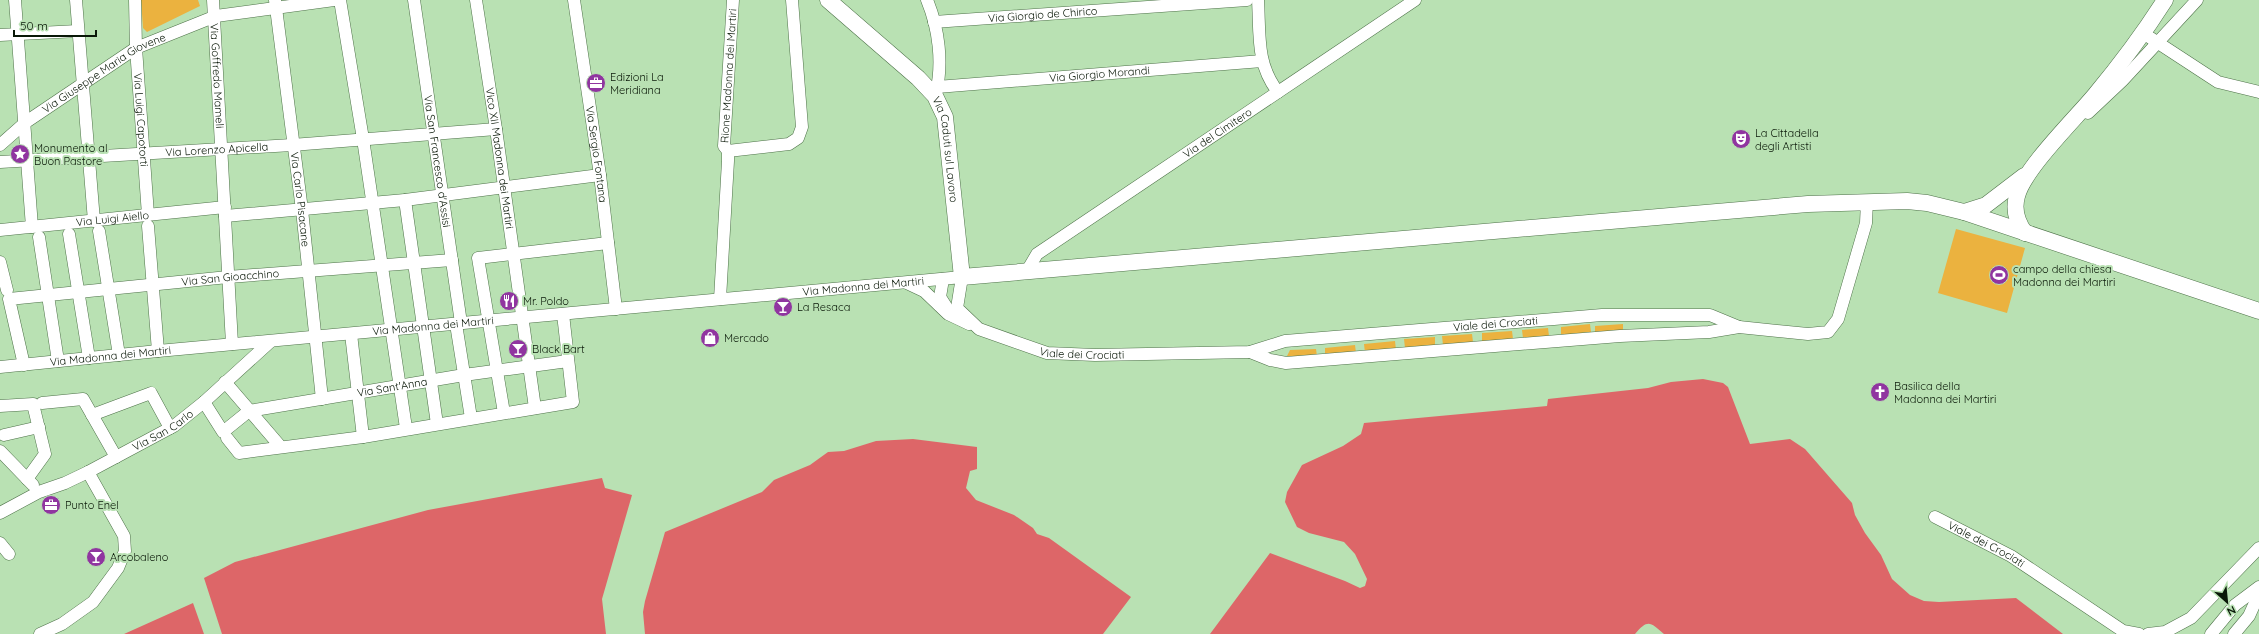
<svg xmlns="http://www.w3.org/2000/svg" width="2259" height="634" viewBox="0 0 2259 634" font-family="Quicksand,sans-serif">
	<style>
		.green { fill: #ebb23f }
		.water { fill: #dd6668 }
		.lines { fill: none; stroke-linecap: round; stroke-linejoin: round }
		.minor-casing { stroke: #4e7249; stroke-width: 13 }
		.major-casing { stroke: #4e7249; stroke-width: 17 }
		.minor { stroke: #fff; stroke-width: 12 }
		.major { stroke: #fff; stroke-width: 16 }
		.labels { text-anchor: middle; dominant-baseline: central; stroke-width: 4; stroke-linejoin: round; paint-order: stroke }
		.street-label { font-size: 11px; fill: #091707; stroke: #b9e1b3 }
		.poi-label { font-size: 11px; fill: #091707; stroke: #b9e1b3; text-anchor: start }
	</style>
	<rect width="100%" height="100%" fill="#b9e1b3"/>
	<!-- green -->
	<path class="green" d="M 141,0 L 198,0 L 200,6 L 147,32 L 143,28 Z
		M 1956,229 L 2025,248 L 2007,313 L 1938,293 Z
		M 1590,324 L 1591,332 L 1561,335 L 1561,327 Z
		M 1623,324 L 1623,331 L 1595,332 L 1595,326 Z
		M 1548,328 L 1549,336 L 1523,338 L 1522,330 Z
		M 1512,331 L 1513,339 L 1482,342 L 1482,333 Z
		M 1472,334 L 1473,342 L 1443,345 L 1442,336 Z
		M 1435,337 L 1435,346 L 1405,348 L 1404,339 Z
		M 1395,341 L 1396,350 L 1365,353 L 1364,344 Z
		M 1355,345 L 1356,353 L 1325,355 L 1325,348 Z
		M 1316,349 L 1317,356 L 1287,356 L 1290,350 Z"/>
	<!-- water -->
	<path class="water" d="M 1703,379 L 1723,383 L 1728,387 L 1750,444 L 1790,439 L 1805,449 L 1852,503 L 1855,515 L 1865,533 L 1881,555 L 1892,579 L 1910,595 L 1924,601 L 1939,602 L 2016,598 L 2063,634 L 1664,634 C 1650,622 1648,619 1635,634 L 1210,634 L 1270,553 L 1345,581 L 1360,588 L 1365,586 L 1367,579 L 1355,554 L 1344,542 L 1309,533 L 1297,527 L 1285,502 L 1287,492 L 1302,465 L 1343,446 L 1361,434 L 1364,423 L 1547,406 L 1548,399 L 1648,388 L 1671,382 Z
		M 913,439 L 977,447 L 977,469 L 970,471 L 966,488 L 976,500 L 1014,515 L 1033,528 L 1037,534 L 1049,538 L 1131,597 L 1103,634 L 645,634 L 643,612 L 645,601 L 665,532 L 762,492 L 774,480 L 810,465 L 828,452 L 844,451 L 876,441 Z
		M 602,478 L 605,488 L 632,495 L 602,599 L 606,634 L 222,634 L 204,578 L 235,562 L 428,510 Z
		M 193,603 L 204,634 L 124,634 Z"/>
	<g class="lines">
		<defs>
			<g id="minor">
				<path d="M 15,0 L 32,227"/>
				<path d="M 76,0 L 94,221"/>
				<path id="s1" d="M 135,0 L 136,48 L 148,215"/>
				<path id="s2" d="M 213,0 L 232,344"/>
				<path id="s3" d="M 275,0 L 302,210 L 322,399"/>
				<path d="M 340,0 L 363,139 L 406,428"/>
				<path id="s4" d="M 414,0 L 461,323"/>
				<path id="s5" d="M 476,0 L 496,129 L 535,408"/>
				<path id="s6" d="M 574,0 L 600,175 L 616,309"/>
				<path d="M 927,0 C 939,29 943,63 936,93"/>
				<path d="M 1258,0 C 1260,34 1256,64 1278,92"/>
				<path id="s7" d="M 934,22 L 1247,0"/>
				<path d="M 2143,33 L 2218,82 L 2259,92"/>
				<path d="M 0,35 L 78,31"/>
				<path id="s8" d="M 937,87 L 1262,61"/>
				<path d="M 2088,113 L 2122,81 L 2197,0"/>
				<path id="s9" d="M 0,145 L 26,122 L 136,48 L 216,16 L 334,0"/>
				<path d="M 728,151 L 789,144 L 798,138 L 802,127 L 792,0"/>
				<path id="s10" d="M 0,162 L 292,145 L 496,129"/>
				<path d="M 405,200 L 437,424"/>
				<path d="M 225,216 L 405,200 L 600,175"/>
				<path d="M 148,226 L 158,351"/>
				<path id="s11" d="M 0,230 L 225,207"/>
				<path d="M 99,231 L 119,355"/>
				<path d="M 69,234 L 89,358"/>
				<path d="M 39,237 L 58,361"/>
				<path d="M 0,262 L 7,290"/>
				<path id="s12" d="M 1027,271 L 1037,254 L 1415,0"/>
				<path d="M 943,279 L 940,297 L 947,308"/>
				<path d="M 907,283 L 924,291 L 948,314 L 969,324"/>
				<path id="s13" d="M 720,299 L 728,161 L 728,151 L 724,146 L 733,0"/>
				<path d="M 456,324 L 471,418"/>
				<path d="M 351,334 L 363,437"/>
				<path d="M 1250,352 L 1270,360 L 1286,363 L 1620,336 L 1709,332 L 1739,327 L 1808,334 L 1828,332 L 1838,319 L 1866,223 L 1867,201"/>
				<path id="s14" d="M 24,365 L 9,299 L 228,277 L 452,260"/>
				<path id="s15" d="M 0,367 L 158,351 L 962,277 L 957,308 L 979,329 L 1047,353 L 1095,355 L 1250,352 L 1285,341 L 1602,315 L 1710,315 L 1739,327"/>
				<path d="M 225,382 L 280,446"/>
				<path id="s16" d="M 204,402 L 223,432 L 249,411 L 464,375 L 568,361"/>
				<path d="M 42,403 L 83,399 L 116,457"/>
				<path d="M 0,406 L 33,404 L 45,454 L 27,479"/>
				<path d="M 504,413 L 478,258 L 608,243"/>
				<path d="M 92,415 L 151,393 L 170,428"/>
				<path d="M 4,435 L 39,427"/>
				<path d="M 227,438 L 239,453 L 363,437 L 573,402 L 563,314"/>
				<path d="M 0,451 L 33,485"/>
				<path id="s17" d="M 0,513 L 39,492 L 65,483 L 88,472 L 174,426 L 204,402 L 270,342"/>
				<path id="s18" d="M 1935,517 L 2011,556 L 2123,631 L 2139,634"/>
				<path d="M 0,543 L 9,554"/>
				<path d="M 40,634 L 62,624 L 93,602 L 118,568 L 125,551 L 124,536 L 88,472"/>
				<path d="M 2148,634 L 2165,632 L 2191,618 L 2259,548"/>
				<path d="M 2211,634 L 2235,605 L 2259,587"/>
				<path d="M 2234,634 L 2249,616 L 2259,594"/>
			</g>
			<g id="major">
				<path id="s19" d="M 828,0 L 918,78 L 935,96 L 945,117 L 962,277 L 1808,204 L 1907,201 L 1927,203 L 1964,212 L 2259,311"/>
				<path d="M 1964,212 L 1986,205 L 2024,176"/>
				<path d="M 2025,233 C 2017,222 2013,210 2017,196 C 2024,169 2075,119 2095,95 C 2120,65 2144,33 2165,0"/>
			</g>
		</defs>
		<!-- minor casing -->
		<use href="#minor" class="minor-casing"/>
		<!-- major casing -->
		<use href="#major" class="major-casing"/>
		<!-- minor -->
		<use href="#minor" class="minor"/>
		<!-- major -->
		<use href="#major" class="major"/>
	</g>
	<!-- icons -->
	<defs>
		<symbol id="office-disc" viewBox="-11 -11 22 22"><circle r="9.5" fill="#9035a0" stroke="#b9e1b3"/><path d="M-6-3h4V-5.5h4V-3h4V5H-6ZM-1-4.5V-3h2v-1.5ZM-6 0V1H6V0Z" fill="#fff"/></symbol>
		<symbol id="theatre-disc" viewBox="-11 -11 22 22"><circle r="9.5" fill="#9035a0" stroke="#b9e1b3"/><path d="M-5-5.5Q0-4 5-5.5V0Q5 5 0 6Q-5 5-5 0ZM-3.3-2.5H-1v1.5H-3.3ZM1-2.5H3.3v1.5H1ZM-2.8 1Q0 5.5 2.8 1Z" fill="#fff"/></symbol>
		<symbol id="sight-disc" viewBox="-11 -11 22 22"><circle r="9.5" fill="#9035a0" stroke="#b9e1b3"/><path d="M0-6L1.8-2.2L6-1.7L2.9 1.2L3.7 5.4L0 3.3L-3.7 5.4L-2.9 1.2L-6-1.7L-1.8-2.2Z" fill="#fff"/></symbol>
		<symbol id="stadium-disc" viewBox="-11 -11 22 22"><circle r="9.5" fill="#9035a0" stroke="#b9e1b3"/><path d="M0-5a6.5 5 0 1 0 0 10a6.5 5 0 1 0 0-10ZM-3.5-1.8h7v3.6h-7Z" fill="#fff"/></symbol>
		<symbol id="restaurant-disc" viewBox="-11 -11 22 22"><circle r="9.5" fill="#9035a0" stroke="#b9e1b3"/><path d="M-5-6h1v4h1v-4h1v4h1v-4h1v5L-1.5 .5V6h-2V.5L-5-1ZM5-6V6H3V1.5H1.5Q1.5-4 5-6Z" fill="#fff"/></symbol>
		<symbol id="bar-disc" viewBox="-11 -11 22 22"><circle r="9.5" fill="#9035a0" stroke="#b9e1b3"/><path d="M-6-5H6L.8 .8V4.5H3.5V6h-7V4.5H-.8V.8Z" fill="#fff"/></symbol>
		<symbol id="shop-disc" viewBox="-11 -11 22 22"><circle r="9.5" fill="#9035a0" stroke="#b9e1b3"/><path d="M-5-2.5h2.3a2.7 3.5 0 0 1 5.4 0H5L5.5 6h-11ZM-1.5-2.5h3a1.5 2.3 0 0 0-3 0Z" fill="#fff"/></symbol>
		<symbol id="church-disc" viewBox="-11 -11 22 22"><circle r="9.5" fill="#9035a0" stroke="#b9e1b3"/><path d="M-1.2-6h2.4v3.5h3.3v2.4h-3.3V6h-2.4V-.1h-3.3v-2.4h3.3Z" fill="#fff"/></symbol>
	</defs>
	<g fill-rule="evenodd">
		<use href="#office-disc" x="585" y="72" width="22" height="22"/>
		<use href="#theatre-disc" x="1730" y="128" width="22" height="22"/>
		<use href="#sight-disc" x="9" y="143" width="22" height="22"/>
		<use href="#stadium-disc" x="1988" y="264" width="22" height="22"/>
		<use href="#restaurant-disc" x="498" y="290" width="22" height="22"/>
		<use href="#bar-disc" x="772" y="296" width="22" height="22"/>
		<use href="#shop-disc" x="699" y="327" width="22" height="22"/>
		<use href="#bar-disc" x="507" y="338" width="22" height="22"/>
		<use href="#church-disc" x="1869" y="381" width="22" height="22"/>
		<use href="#office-disc" x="40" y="494" width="22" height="22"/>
		<use href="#bar-disc" x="85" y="546" width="22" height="22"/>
	</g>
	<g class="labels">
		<!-- street labels -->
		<g class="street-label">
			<text stroke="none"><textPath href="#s7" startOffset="109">Via Giorgio de Chirico</textPath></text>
			<text stroke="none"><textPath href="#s9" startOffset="127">Via Giuseppe Maria Giovene</textPath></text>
			<text stroke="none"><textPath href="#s8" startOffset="163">Via Giorgio Morandi</textPath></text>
			<text stroke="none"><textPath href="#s2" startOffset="76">Via Goffredo Mameli</textPath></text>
			<text stroke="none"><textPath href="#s13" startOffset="225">Rione Madonna dei Martiri</textPath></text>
			<text stroke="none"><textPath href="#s1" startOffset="120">Via Luigi Capotorti</textPath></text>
			<text stroke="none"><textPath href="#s12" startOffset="237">Via del Cimitero</textPath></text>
			<text stroke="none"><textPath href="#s10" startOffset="217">Via Lorenzo Apicella</textPath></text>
			<text stroke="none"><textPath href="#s19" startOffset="199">Via Caduti sul Lavoro</textPath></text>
			<text stroke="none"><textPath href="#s6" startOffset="156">Via Sergio Fontana</textPath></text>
			<text stroke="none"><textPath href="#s5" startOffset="160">Vico XII Madonna dei Martiri</textPath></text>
			<text stroke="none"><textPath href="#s4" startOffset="163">Via San Francesco d'Assisi</textPath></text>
			<text stroke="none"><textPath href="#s3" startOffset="201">Via Carlo Pisacane</textPath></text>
			<text stroke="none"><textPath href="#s11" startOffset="113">Via Luigi Aiello</textPath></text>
			<text stroke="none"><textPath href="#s14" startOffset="290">Via San Gioacchino</textPath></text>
			<text stroke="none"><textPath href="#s15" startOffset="867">Via Madonna dei Martiri</textPath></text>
			<text stroke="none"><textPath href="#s15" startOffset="1551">Viale dei Crociati</textPath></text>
			<text stroke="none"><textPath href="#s15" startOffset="435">Via Madonna dei Martiri</textPath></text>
			<text stroke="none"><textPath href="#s15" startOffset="1135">Viale dei Crociati</textPath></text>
			<text stroke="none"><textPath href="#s15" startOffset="111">Via Madonna dei Martiri</textPath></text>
			<text stroke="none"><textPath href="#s16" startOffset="214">Via Sant'Anna</textPath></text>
			<text stroke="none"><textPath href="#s17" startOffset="183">Via San Carlo</textPath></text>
			<text stroke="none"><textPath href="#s18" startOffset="58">Viale dei Crociati</textPath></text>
		</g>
		<!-- poi labels -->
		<g class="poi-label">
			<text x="610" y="77">Edizioni La<tspan x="610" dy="13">Meridiana</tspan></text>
			<text x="1755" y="133">La Cittadella<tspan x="1755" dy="13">degli Artisti</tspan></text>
			<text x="34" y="148">Monumento al<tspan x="34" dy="13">Buon Pastore</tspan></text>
			<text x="2013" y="269">campo della chiesa<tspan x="2013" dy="13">Madonna dei Martiri</tspan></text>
			<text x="523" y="301">Mr. Poldo</text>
			<text x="797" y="307">La Resaca</text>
			<text x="724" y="338">Mercado</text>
			<text x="532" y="349">Black Bart</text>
			<text x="1894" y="386">Basilica della<tspan x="1894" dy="13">Madonna dei Martiri</tspan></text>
			<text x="65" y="505">Punto Enel</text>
			<text x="110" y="557">Arcobaleno</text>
		</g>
	</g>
	<!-- north arrow -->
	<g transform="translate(2227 602) rotate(153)" stroke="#b9e1b3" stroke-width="3" paint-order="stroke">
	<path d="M0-3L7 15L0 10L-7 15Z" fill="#091707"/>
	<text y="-6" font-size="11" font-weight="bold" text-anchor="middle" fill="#091707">N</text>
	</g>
	<!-- scale -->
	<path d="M14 30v6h82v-6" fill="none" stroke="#091707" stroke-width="2"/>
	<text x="20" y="30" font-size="12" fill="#091707" stroke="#b9e1b3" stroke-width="3" paint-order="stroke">50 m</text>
</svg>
